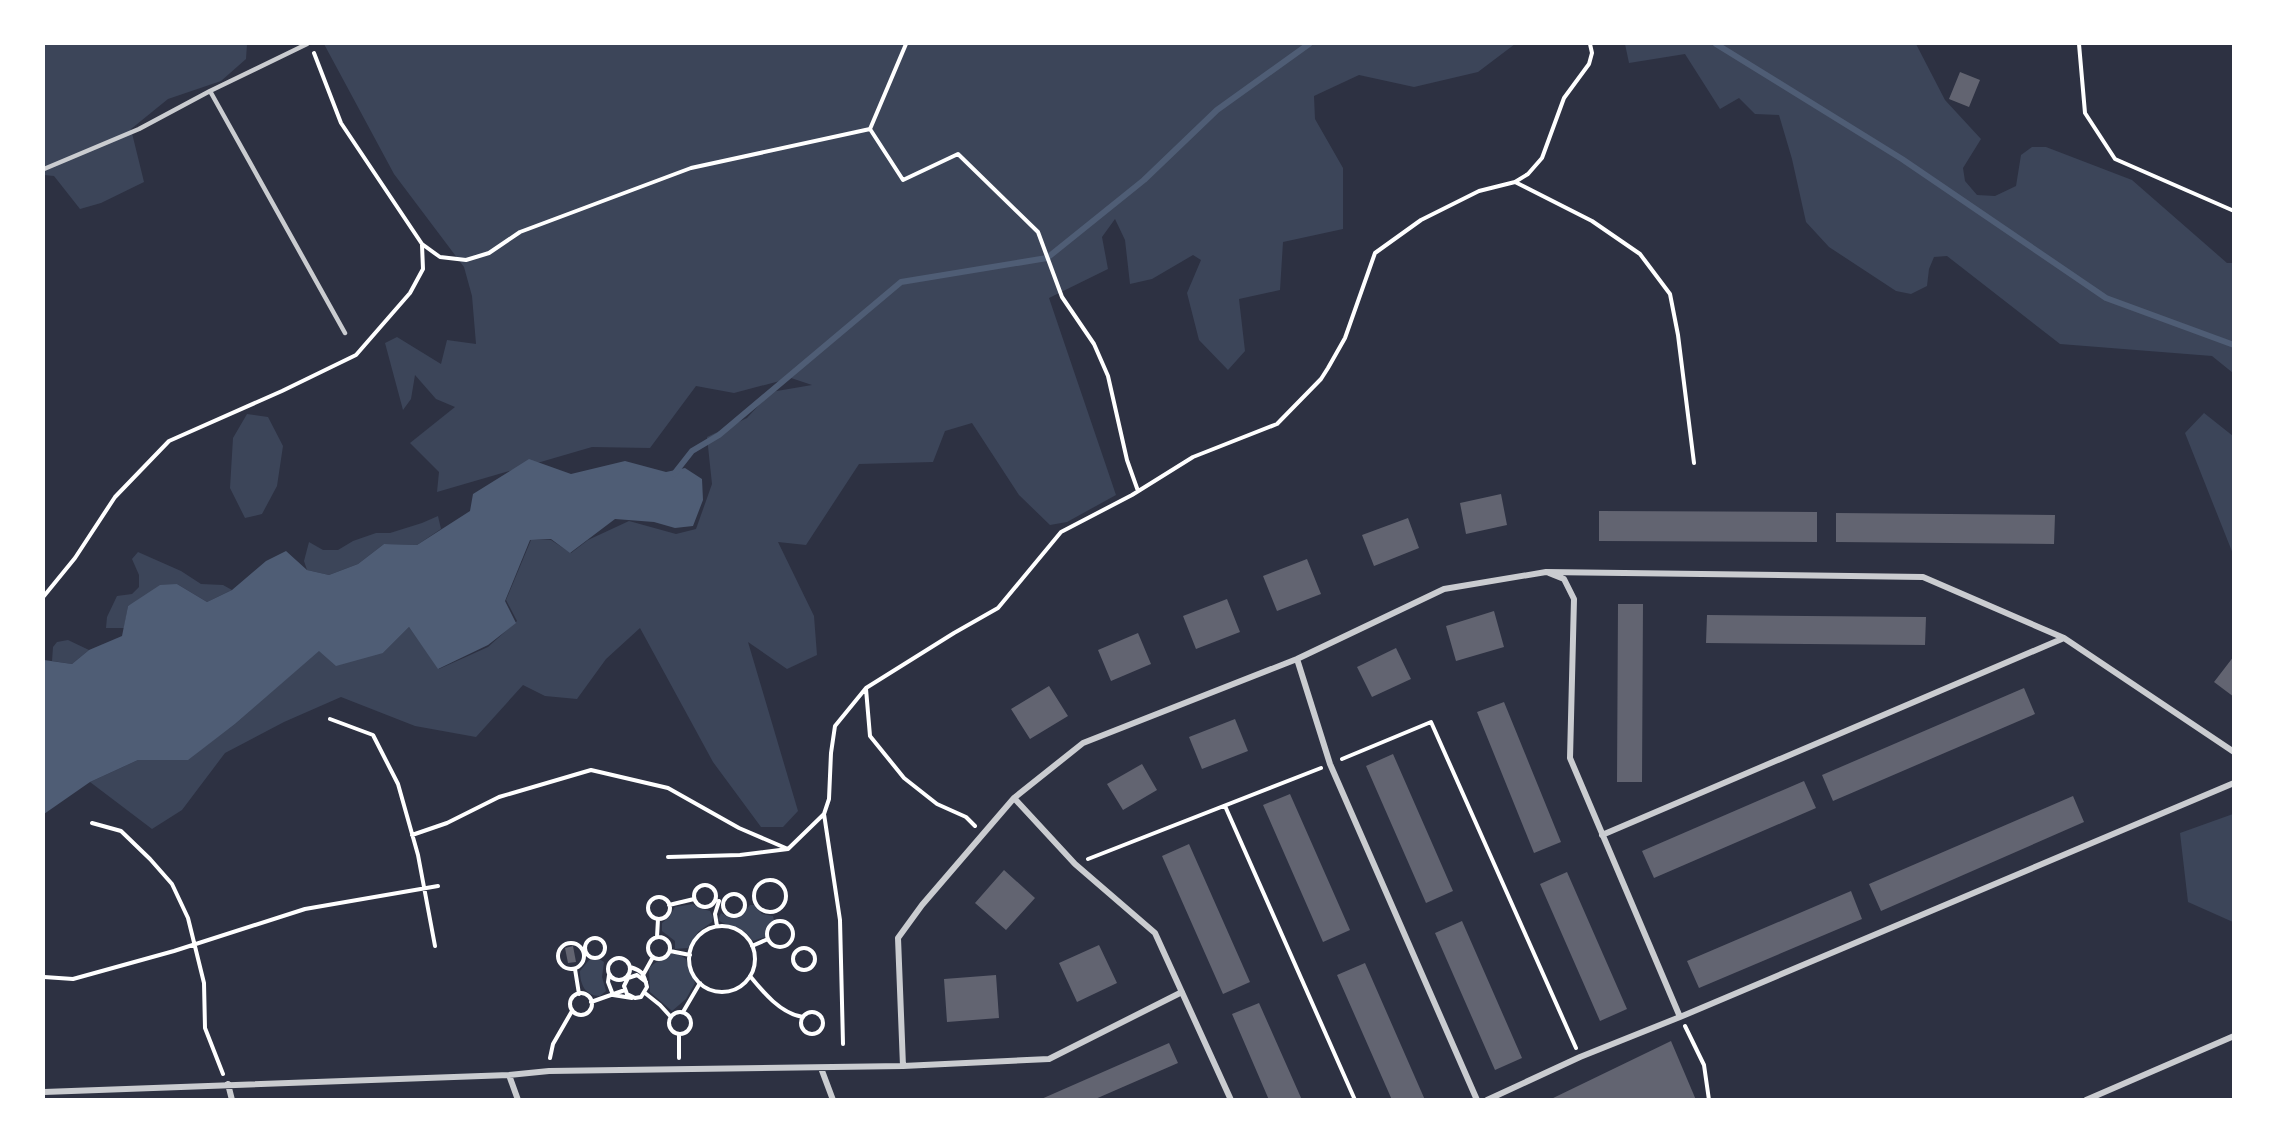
<svg xmlns="http://www.w3.org/2000/svg" width="2277" height="1143" viewBox="0 0 2277 1143" font-family="'Libre Baskerville',serif">
	<style>
		.green { fill: #3c4559 }
		.water { fill: #4f5d75 }
		.lines { fill: none; stroke-linecap: round; stroke-linejoin: round }
		.stream { stroke: #4f5d75; stroke-width: 6 }
		.building { fill: #626471 }
		.path { stroke: #fff; stroke-width: 4 }
		.service { stroke: #caccd0; stroke-width: 4.5 }
		.minor { stroke: #caccd0; stroke-width: 6 }
	</style>
	<rect width="100%" height="100%" fill="#2d3142"/>
	<!-- green -->
	<path class="green" d="M 44,44 L 247,44 L 246,59 L 221,81 L 168,99 L 131,129 L 144,182 L 101,203 L 80,209 L 54,176 L 44,175 Z
		M 324,44 L 1515,44 L 1478,72 L 1414,87 L 1359,75 L 1314,96 L 1315,119 L 1343,168 L 1343,229 L 1283,242 L 1280,290 L 1239,299 L 1245,351 L 1228,370 L 1199,340 L 1187,293 L 1201,260 L 1193,255 L 1152,279 L 1130,284 L 1125,240 L 1115,219 L 1102,237 L 1108,269 L 1049,298 L 1116,495 L 1067,522 L 1050,525 L 1019,495 L 972,423 L 945,431 L 933,462 L 859,464 L 806,545 L 778,542 L 814,616 L 817,655 L 787,669 L 748,642 L 798,811 L 783,827 L 761,827 L 713,762 L 640,628 L 606,659 L 577,699 L 545,696 L 523,685 L 476,737 L 415,726 L 341,697 L 284,722 L 225,753 L 182,810 L 152,829 L 90,782 L 138,760 L 188,759 L 235,724 L 319,650 L 383,653 L 409,627 L 439,669 L 488,647 L 517,621 L 506,600 L 531,540 L 551,540 L 571,553 L 588,540 L 629,521 L 676,534 L 696,529 L 712,484 L 707,437 L 747,418 L 771,392 L 812,385 L 791,378 L 734,393 L 696,386 L 650,448 L 592,447 L 437,492 L 439,472 L 410,443 L 455,407 L 436,399 L 415,375 L 411,399 L 403,410 L 385,343 L 397,337 L 441,364 L 447,340 L 476,344 L 472,296 L 464,267 L 394,174 Z
		M 1625,44 L 1916,44 L 1945,100 L 1981,139 L 1963,168 L 1965,181 L 1977,195 L 1995,196 L 2016,186 L 2021,155 L 2032,147 L 2046,147 L 2132,180 L 2227,263 L 2233,263 L 2233,373 L 2212,356 L 2060,344 L 1947,256 L 1934,257 L 1929,269 L 1927,286 L 1911,294 L 1896,291 L 1829,247 L 1806,222 L 1792,159 L 1779,115 L 1755,114 L 1739,98 L 1720,109 L 1685,54 L 1629,63 Z
		M 2204,413 L 2233,436 L 2233,554 L 2185,433 Z
		M 247,414 L 268,417 L 283,446 L 277,486 L 262,514 L 245,518 L 230,488 L 233,438 Z
		M 438,516 L 441,529 L 417,545 L 384,544 L 358,564 L 329,575 L 307,570 L 304,561 L 309,542 L 323,550 L 338,550 L 353,541 L 376,533 L 390,533 L 422,523 Z
		M 138,552 L 181,571 L 201,584 L 223,585 L 232,590 L 207,602 L 177,584 L 128,606 L 124,628 L 106,628 L 107,617 L 117,596 L 132,594 L 139,587 L 139,575 L 132,559 Z
		M 68,640 L 89,650 L 72,664 L 52,661 L 53,647 L 57,642 Z
		M 2233,814 L 2234,814 L 2233,922 L 2188,902 L 2180,833 Z
		M 693,904 L 699,908 L 710,911 L 713,917 L 712,922 L 698,932 L 688,948 L 675,949 L 675,941 L 662,931 L 662,923 L 669,917 L 675,907 Z
		M 750,905 L 754,905 L 762,914 L 773,916 L 774,920 L 766,929 L 765,937 L 753,941 C 739,922 731,929 718,920 L 721,913 L 730,918 L 739,918 Z
		M 671,954 L 678,954 L 686,959 L 695,983 L 686,999 L 672,1011 L 650,992 L 649,968 L 655,963 Z
		M 589,960 L 601,960 L 604,962 L 602,977 L 606,991 L 600,996 C 585,996 580,984 580,971 Z"/>
	<!-- water -->
	<path class="water" d="M 529,459 L 571,474 L 625,461 L 666,472 L 685,468 L 702,479 L 703,500 L 693,526 L 675,528 L 654,522 L 615,519 L 570,553 L 551,539 L 530,540 L 505,601 L 516,623 L 488,645 L 438,669 L 409,627 L 383,653 L 336,666 L 319,651 L 235,724 L 188,760 L 138,760 L 90,782 L 44,814 L 44,660 L 72,664 L 89,650 L 122,636 L 128,606 L 160,585 L 177,584 L 207,602 L 232,590 L 266,561 L 286,551 L 307,570 L 329,575 L 358,564 L 384,544 L 417,545 L 470,511 L 473,494 Z"/>
	<g class="lines">
		<!-- stream -->
		<path class="stream" d="M 1716,44 L 1902,159 L 2106,298 L 2234,345
			M 674,474 L 692,451 L 719,435 L 901,282 L 1047,258 L 1144,180 L 1217,110 L 1309,44"/>
	</g>
	<!-- building -->
	<path class="building" d="M 1960,72 L 1980,80 L 1969,107 L 1949,99 Z
		M 1501,494 L 1507,525 L 1466,534 L 1460,503 Z
		M 1599,511 L 1817,512 L 1817,542 L 1599,541 Z
		M 1836,513 L 2055,515 L 2054,544 L 1836,542 Z
		M 1408,518 L 1419,548 L 1374,566 L 1362,535 Z
		M 1307,559 L 1321,594 L 1277,611 L 1263,576 Z
		M 1227,599 L 1240,632 L 1196,649 L 1183,616 Z
		M 1618,604 L 1643,604 L 1642,782 L 1617,782 Z
		M 1494,611 L 1504,647 L 1456,661 L 1446,626 Z
		M 1707,615 L 1926,617 L 1925,645 L 1706,643 Z
		M 1138,633 L 1151,664 L 1111,681 L 1098,650 Z
		M 1396,648 L 1411,679 L 1372,697 L 1357,667 Z
		M 2234,656 L 2234,697 L 2214,682 Z
		M 1049,686 L 1068,716 L 1030,739 L 1011,709 Z
		M 2024,688 L 2035,714 L 1833,801 L 1822,775 Z
		M 1504,702 L 1561,842 L 1534,853 L 1477,712 Z
		M 1235,719 L 1248,751 L 1202,769 L 1189,737 Z
		M 1393,754 L 1453,891 L 1426,903 L 1366,766 Z
		M 1142,764 L 1157,790 L 1123,810 L 1107,784 Z
		M 1804,781 L 1816,808 L 1654,878 L 1642,851 Z
		M 1290,794 L 1350,930 L 1323,942 L 1263,805 Z
		M 2073,796 L 2084,822 L 1881,911 L 1869,884 Z
		M 1189,844 L 1250,982 L 1223,994 L 1162,856 Z
		M 1004,870 L 1035,898 L 1006,930 L 975,903 Z
		M 1567,872 L 1627,1009 L 1600,1021 L 1540,884 Z
		M 1851,891 L 1862,919 L 1699,988 L 1687,961 Z
		M 1462,921 L 1522,1058 L 1495,1070 L 1435,933 Z
		M 1099,945 L 1117,983 L 1077,1002 L 1059,963 Z
		M 573,946 L 576,962 L 568,963 L 565,948 Z
		M 1365,963 L 1425,1100 L 1392,1100 L 1337,975 Z
		M 996,975 L 999,1018 L 947,1022 L 944,979 Z
		M 1259,1003 L 1302,1100 L 1269,1100 L 1232,1014 Z
		M 1671,1041 L 1696,1100 L 1549,1100 Z
		M 1169,1043 L 1178,1063 L 1093,1100 L 1039,1100 Z"/>
	<g class="lines">
		<!-- path -->
		<path class="path" d="M 2079,44 L 2085,113 L 2115,159 L 2234,211
			M 314,53 L 341,123 L 422,244 L 440,257 L 466,260 L 489,253 L 520,232 L 691,168 L 870,129 L 906,44
			M 870,129 L 903,180 L 958,154 L 1038,232 L 1062,297 L 1094,344 L 1108,376 L 1127,460 L 1138,491
			M 1515,182 L 1592,221 L 1640,254 L 1670,294 L 1678,335 L 1694,463
			M 44,596 L 75,558 L 115,497 L 169,441 L 282,391 L 356,355 L 410,293 L 423,269 L 422,245
			M 866,689 L 870,736 L 904,778 L 937,804 L 966,817 L 975,826
			M 330,719 L 373,735 L 398,784 L 418,855 L 435,946
			M 1342,759 L 1431,722 L 1576,1048
			M 1225,806 L 1355,1100
			M 824,814 L 840,920 L 843,1044
			M 92,823 L 121,831 L 150,859 L 172,884 L 188,918 L 204,983 L 205,1028 L 223,1074
			M 412,835 L 447,823 L 499,797 L 591,770 L 668,788 L 739,828 L 788,849
			M 668,857 L 740,855 L 788,849 L 824,814 L 829,799 L 831,753 L 835,726 L 866,688 L 954,633 L 998,608 L 1061,532 L 1132,495 L 1193,457 L 1277,424 L 1321,379 L 1328,368 L 1345,338 L 1375,253 L 1421,220 L 1479,191 L 1515,182 L 1528,174 L 1542,158 L 1564,98 L 1589,64 L 1592,53 L 1590,44
			M 1088,859 L 1321,768
			M754 896a16 16 0 1 1 32 0a16 16 0 1 1-32 0Z
			M694 896a11 11 0 1 1 22 0a11 11 0 1 1-22 0Z
			M723 905a11 11 0 1 1 22 0a11 11 0 1 1-22 0Z
			M648 908a11 11 0 1 1 22 0a11 11 0 1 1-22 0Z
			M 669,905 L 694,899
			M767 934a13 13 0 1 1 26 0a13 13 0 1 1-26 0Z
			M 717,926 L 715,914 L 719,901
			M689 959a33 33 0 1 1 66 0a33 33 0 1 1-66 0Z
			M648 948a11 11 0 1 1 22 0a11 11 0 1 1-22 0Z
			M 657,937 L 658,919
			M585 948a10 10 0 1 1 20 0a10 10 0 1 1-20 0Z
			M558 956a13 13 0 1 1 26 0a13 13 0 1 1-26 0Z
			M 752,946 L 768,939
			M793 959a11 11 0 1 1 22 0a11 11 0 1 1-22 0Z
			M 670,951 L 690,955
			M608 969a11 11 0 1 1 22 0a11 11 0 1 1-22 0Z
			M 630,967 C 643,971 644,974 647,987 L 641,997 L 635,998 L 627,994 L 624,986 L 628,978 L 637,975 L 646,982
			M 575,969 L 579,994
			M 609,975 L 608,982 L 613,995 L 632,998
			M 643,975 L 653,957
			M 750,976 C 763,992 781,1014 803,1017
			M 44,977 L 73,979 L 174,951 L 305,909 L 438,886
			M 645,993 L 660,1005 L 670,1016
			M570 1004a11 11 0 1 1 22 0a11 11 0 1 1-22 0Z
			M 591,1002 L 625,990
			M669 1023a11 11 0 1 1 22 0a11 11 0 1 1-22 0Z
			M801 1023a11 11 0 1 1 22 0a11 11 0 1 1-22 0Z
			M 683,1012 L 700,983
			M 1685,1026 L 1704,1065 L 1709,1100
			M 550,1058 L 553,1044 L 572,1011
			M 679,1058 L 679,1034"/>
		<!-- service -->
		<path class="service" d="M 210,91 L 345,333
			M 44,169 L 139,129 L 210,91 L 307,44"/>
		<!-- minor -->
		<path class="minor" d="M 1549,573 L 1564,579 L 1574,599 L 1570,758 L 1680,1017
			M 1297,659 L 1330,764 L 1477,1100
			M 1014,798 L 1075,864 L 1155,933 L 1231,1100
			M 1602,835 L 2064,638
			M 903,1066 L 898,938 L 922,905 L 1014,798 L 1083,743 L 1297,659 L 1444,589 L 1546,572 L 1923,577 L 2064,638 L 2234,752
			M 821,1068 L 833,1100
			M 509,1075 L 518,1100
			M 228,1084 L 232,1100
			M 44,1092 L 509,1075 L 549,1071 L 903,1066 L 1049,1059 L 1182,992
			M 1487,1100 L 1580,1057 L 1680,1017 L 2234,783
			M 2086,1100 L 2234,1036"/>
	</g>
	<!-- border -->
	<rect width="2277" height="1143" fill="none" stroke="#ffffff" stroke-width="90"/>
</svg>
